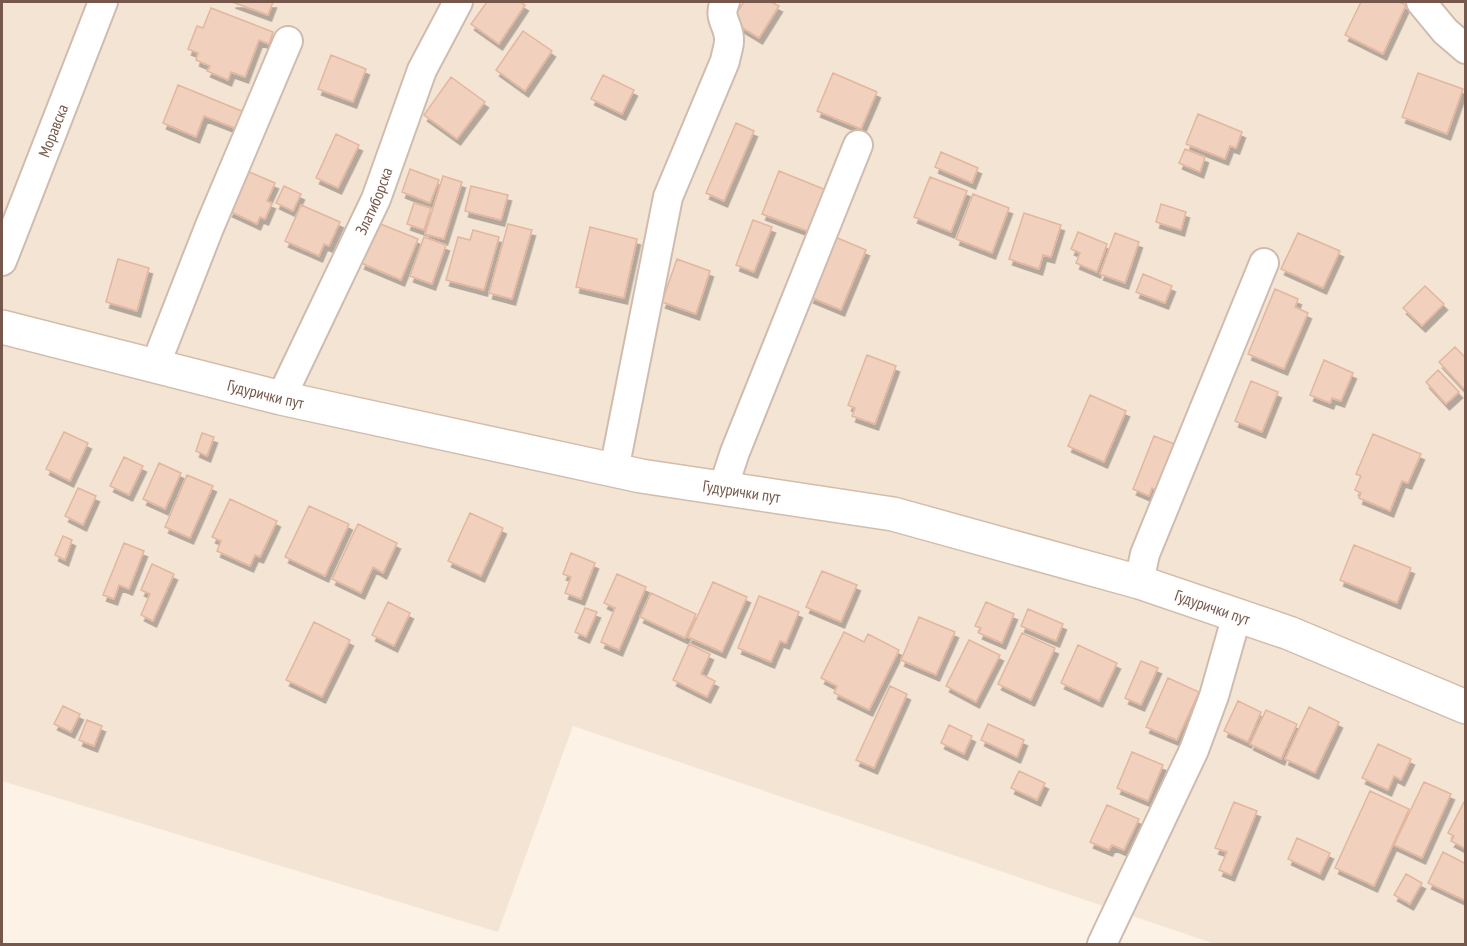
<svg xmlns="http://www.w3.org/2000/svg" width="1467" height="946" viewBox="0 0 1467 946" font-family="'PT Sans Narrow',sans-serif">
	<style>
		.residential { fill: #f4e4d4 }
		.building { fill: #f1d0be; stroke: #e4b69e; stroke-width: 1.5; filter: url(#shadow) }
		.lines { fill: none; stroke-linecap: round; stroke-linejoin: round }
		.street-casing { stroke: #d0bcaf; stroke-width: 32 }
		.secondary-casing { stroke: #d3bcac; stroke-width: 36 }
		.street { stroke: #fff; stroke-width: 28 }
		.secondary { stroke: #fff; stroke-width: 33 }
		.labels { text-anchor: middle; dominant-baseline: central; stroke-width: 4.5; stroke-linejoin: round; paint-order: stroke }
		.street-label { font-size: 16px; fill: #75584b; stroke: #fff7ec }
	</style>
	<defs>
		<filter id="shadow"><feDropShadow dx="3.5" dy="6" stdDeviation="0" flood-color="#0004"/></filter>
	</defs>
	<rect width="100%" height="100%" fill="#fcf2e6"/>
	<!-- residential -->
	<path class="residential" d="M 2,2 L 1465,2 L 1465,944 L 1215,944 L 573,726 L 498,932 L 2,781 Z"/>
	<!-- building -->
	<path class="building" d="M 232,2 L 273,2 L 268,15 Z
		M 487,2 L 520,2 L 525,5 L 499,44 L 471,24 Z
		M 744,2 L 771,2 L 779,6 L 759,38 L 731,21 Z
		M 1361,2 L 1399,2 L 1406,5 L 1383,54 L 1345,35 Z
		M 211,8 L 273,32 L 269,44 L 259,40 L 245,77 L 231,72 L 228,80 L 207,71 L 210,66 L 196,60 L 198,53 L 188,49 L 197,26 L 203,28 Z
		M 523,31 L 552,51 L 525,91 L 496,70 Z
		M 331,55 L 366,69 L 353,102 L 318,89 Z
		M 833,73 L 877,92 L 861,129 L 817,111 Z
		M 1418,73 L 1463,89 L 1447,134 L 1402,117 Z
		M 603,75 L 634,90 L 622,114 L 591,99 Z
		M 451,77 L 485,102 L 457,139 L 424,115 Z
		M 178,85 L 244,112 L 237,129 L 204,116 L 196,137 L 163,123 Z
		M 1198,114 L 1242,132 L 1236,148 L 1230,146 L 1225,159 L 1186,144 Z
		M 736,123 L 754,131 L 724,201 L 706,193 Z
		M 336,134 L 359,145 L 338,188 L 316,178 Z
		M 1185,149 L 1205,157 L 1200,172 L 1179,163 Z
		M 941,152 L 978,168 L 972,183 L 935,167 Z
		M 410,169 L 439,180 L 430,203 L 402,192 Z
		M 247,171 L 275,183 L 267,201 L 272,203 L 265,219 L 260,217 L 257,224 L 229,211 Z
		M 779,171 L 826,190 L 810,232 L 762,214 Z
		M 443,176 L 462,182 L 444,239 L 425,234 Z
		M 930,177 L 967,191 L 951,232 L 914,217 Z
		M 284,186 L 301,194 L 293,211 L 276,203 Z
		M 471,186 L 508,195 L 501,220 L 465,211 Z
		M 973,194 L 1009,208 L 992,253 L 956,239 Z
		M 414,203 L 431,208 L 424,230 L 407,224 Z
		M 1161,204 L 1186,212 L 1181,230 L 1156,222 Z
		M 301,205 L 340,222 L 329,246 L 324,244 L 319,256 L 285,241 Z
		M 1024,213 L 1061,225 L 1051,257 L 1043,255 L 1039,269 L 1009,259 Z
		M 753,220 L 772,227 L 754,272 L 736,265 Z
		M 378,223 L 418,239 L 401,280 L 361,263 Z
		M 508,224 L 532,230 L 512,299 L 489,293 Z
		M 590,227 L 637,239 L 624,298 L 576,287 Z
		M 473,230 L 499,237 L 484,290 L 446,280 L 458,237 L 470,240 Z
		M 1078,232 L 1107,244 L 1097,272 L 1076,263 L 1080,253 L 1071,249 Z
		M 1115,233 L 1139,242 L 1125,283 L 1100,274 Z
		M 1298,233 L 1340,251 L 1323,288 L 1281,269 Z
		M 424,237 L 446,245 L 432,284 L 410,276 Z
		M 835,237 L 866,250 L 841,310 L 810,297 Z
		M 118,259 L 149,268 L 137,311 L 106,302 Z
		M 677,259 L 710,271 L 696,314 L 662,302 Z
		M 1143,274 L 1172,286 L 1165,303 L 1136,292 Z
		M 1425,286 L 1444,304 L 1422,326 L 1403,308 Z
		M 1275,289 L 1298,299 L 1295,307 L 1308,313 L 1284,369 L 1248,354 Z
		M 1455,347 L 1466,358 L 1466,387 L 1463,388 L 1439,362 Z
		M 867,355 L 896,366 L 875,424 L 852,416 L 855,408 L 848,405 Z
		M 1324,360 L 1353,373 L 1341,401 L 1332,398 L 1330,403 L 1310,395 Z
		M 1438,370 L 1459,392 L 1446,404 L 1426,382 Z
		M 1251,381 L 1278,392 L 1262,432 L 1235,421 Z
		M 1090,395 L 1126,411 L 1104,462 L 1068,446 Z
		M 64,432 L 88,443 L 70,481 L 46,469 Z
		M 202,433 L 214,437 L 207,456 L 196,451 Z
		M 1373,434 L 1421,454 L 1408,483 L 1402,481 L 1390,511 L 1359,498 L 1361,493 L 1355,490 L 1361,476 L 1356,474 Z
		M 1154,436 L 1177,445 L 1158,491 L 1152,488 L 1149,496 L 1133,489 Z
		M 124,457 L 143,466 L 129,495 L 110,486 Z
		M 159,463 L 181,473 L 165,509 L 143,499 Z
		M 187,475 L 213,486 L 190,538 L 165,527 Z
		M 78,488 L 96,496 L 83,525 L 65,516 Z
		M 230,499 L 277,521 L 260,557 L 255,555 L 250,566 L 217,551 L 221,541 L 212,537 Z
		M 309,506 L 349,524 L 325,576 L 285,557 Z
		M 470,513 L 503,528 L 481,576 L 448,561 Z
		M 358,524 L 397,543 L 383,573 L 373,567 L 361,593 L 332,579 Z
		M 63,536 L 72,540 L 65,560 L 55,555 Z
		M 124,543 L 144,551 L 129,589 L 119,585 L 114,599 L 103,595 Z
		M 1354,545 L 1411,568 L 1397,603 L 1340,580 Z
		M 571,553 L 595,563 L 581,599 L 565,593 L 571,577 L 563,574 Z
		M 152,564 L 174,574 L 153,621 L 141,615 L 150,594 L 141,590 Z
		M 822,571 L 857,585 L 841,622 L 806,607 Z
		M 617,574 L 646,587 L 619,650 L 601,642 L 615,608 L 604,603 Z
		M 713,582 L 747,597 L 722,652 L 688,637 Z
		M 651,593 L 696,614 L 685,638 L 640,617 Z
		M 759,596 L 799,612 L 786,643 L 780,641 L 771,662 L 738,648 Z
		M 388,602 L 410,613 L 394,646 L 372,635 Z
		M 986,602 L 1014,614 L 1002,643 L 979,633 L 981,628 L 975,626 Z
		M 585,608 L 597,612 L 586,637 L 575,632 Z
		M 1028,609 L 1063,624 L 1056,641 L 1021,626 Z
		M 919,617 L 955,632 L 936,675 L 901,660 Z
		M 314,622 L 350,640 L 322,697 L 286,680 Z
		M 844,632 L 864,642 L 868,634 L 899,650 L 869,710 L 834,693 L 837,686 L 821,678 Z
		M 1022,633 L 1055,648 L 1031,700 L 998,684 Z
		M 969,640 L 1000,655 L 976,702 L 946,686 Z
		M 689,644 L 710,654 L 701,674 L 715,681 L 707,697 L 673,680 Z
		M 1078,645 L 1117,663 L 1099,701 L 1061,683 Z
		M 1141,661 L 1158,668 L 1141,705 L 1125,698 Z
		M 1168,678 L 1199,692 L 1177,740 L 1146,727 Z
		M 890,686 L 907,694 L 874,768 L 856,760 Z
		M 1238,701 L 1261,712 L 1248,742 L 1224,731 Z
		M 63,706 L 80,714 L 71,732 L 54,724 Z
		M 1309,707 L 1339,722 L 1315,773 L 1285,759 Z
		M 1266,710 L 1297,724 L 1281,759 L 1250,744 Z
		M 87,720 L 102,726 L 94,746 L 79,740 Z
		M 988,724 L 1024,740 L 1017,757 L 981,740 Z
		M 949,725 L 972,736 L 964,754 L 941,743 Z
		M 1378,744 L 1411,759 L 1401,780 L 1394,776 L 1388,790 L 1362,778 Z
		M 1132,752 L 1163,765 L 1148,801 L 1117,788 Z
		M 1019,771 L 1045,783 L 1037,800 L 1011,788 Z
		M 1424,782 L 1451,794 L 1422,858 L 1394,845 Z
		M 1370,791 L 1409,809 L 1374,886 L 1335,868 Z
		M 1234,802 L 1257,811 L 1231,875 L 1219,870 L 1227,852 L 1215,848 Z
		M 1464,802 L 1466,802 L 1466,849 L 1451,841 L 1454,836 L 1448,833 Z
		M 1107,805 L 1139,819 L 1124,850 L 1112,845 L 1109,850 L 1090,842 Z
		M 1297,838 L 1330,853 L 1320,874 L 1288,859 Z
		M 1443,852 L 1466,864 L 1466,901 L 1428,883 Z
		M 1406,874 L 1422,883 L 1410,904 L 1394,895 Z"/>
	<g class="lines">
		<defs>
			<g id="street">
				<path d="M 1421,2 L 1445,31 L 1466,49"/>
				<path id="s1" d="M 2,261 L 103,2"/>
				<path d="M 155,366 L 209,228 L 288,41"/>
				<path id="s2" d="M 281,398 L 376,199 L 422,70 L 458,2"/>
				<path d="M 614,470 L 668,197 L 725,61 C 726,54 729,47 729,41 C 730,25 717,19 725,2"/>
				<path d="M 723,488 L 735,452 L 858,145"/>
				<path d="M 1139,582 L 1145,554 L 1264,263"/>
				<path d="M 1102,944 L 1194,750 L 1214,696 L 1237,615"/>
			</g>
			<g id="secondary">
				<path id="s3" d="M 2,327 L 281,398 L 641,476 L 893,514 L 1139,582 L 1289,633 L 1466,707"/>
			</g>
		</defs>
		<!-- street casing -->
		<use href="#street" class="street-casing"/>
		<!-- secondary casing -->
		<use href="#secondary" class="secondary-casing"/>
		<!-- street -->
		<use href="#street" class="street"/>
		<!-- secondary -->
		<use href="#secondary" class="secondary"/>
	</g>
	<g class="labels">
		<!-- street labels -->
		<g class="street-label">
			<text stroke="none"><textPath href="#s1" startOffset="140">Моравска</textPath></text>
			<text stroke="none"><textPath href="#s2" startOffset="218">Златиборска</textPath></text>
			<text stroke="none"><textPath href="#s3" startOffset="272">Гудурички пут</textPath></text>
			<text stroke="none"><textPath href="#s3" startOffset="758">Гудурички пут</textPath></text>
			<text stroke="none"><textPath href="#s3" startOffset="1244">Гудурички пут</textPath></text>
		</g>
	</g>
	<!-- border -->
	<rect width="1467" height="946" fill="none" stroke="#75584b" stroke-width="6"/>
</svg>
